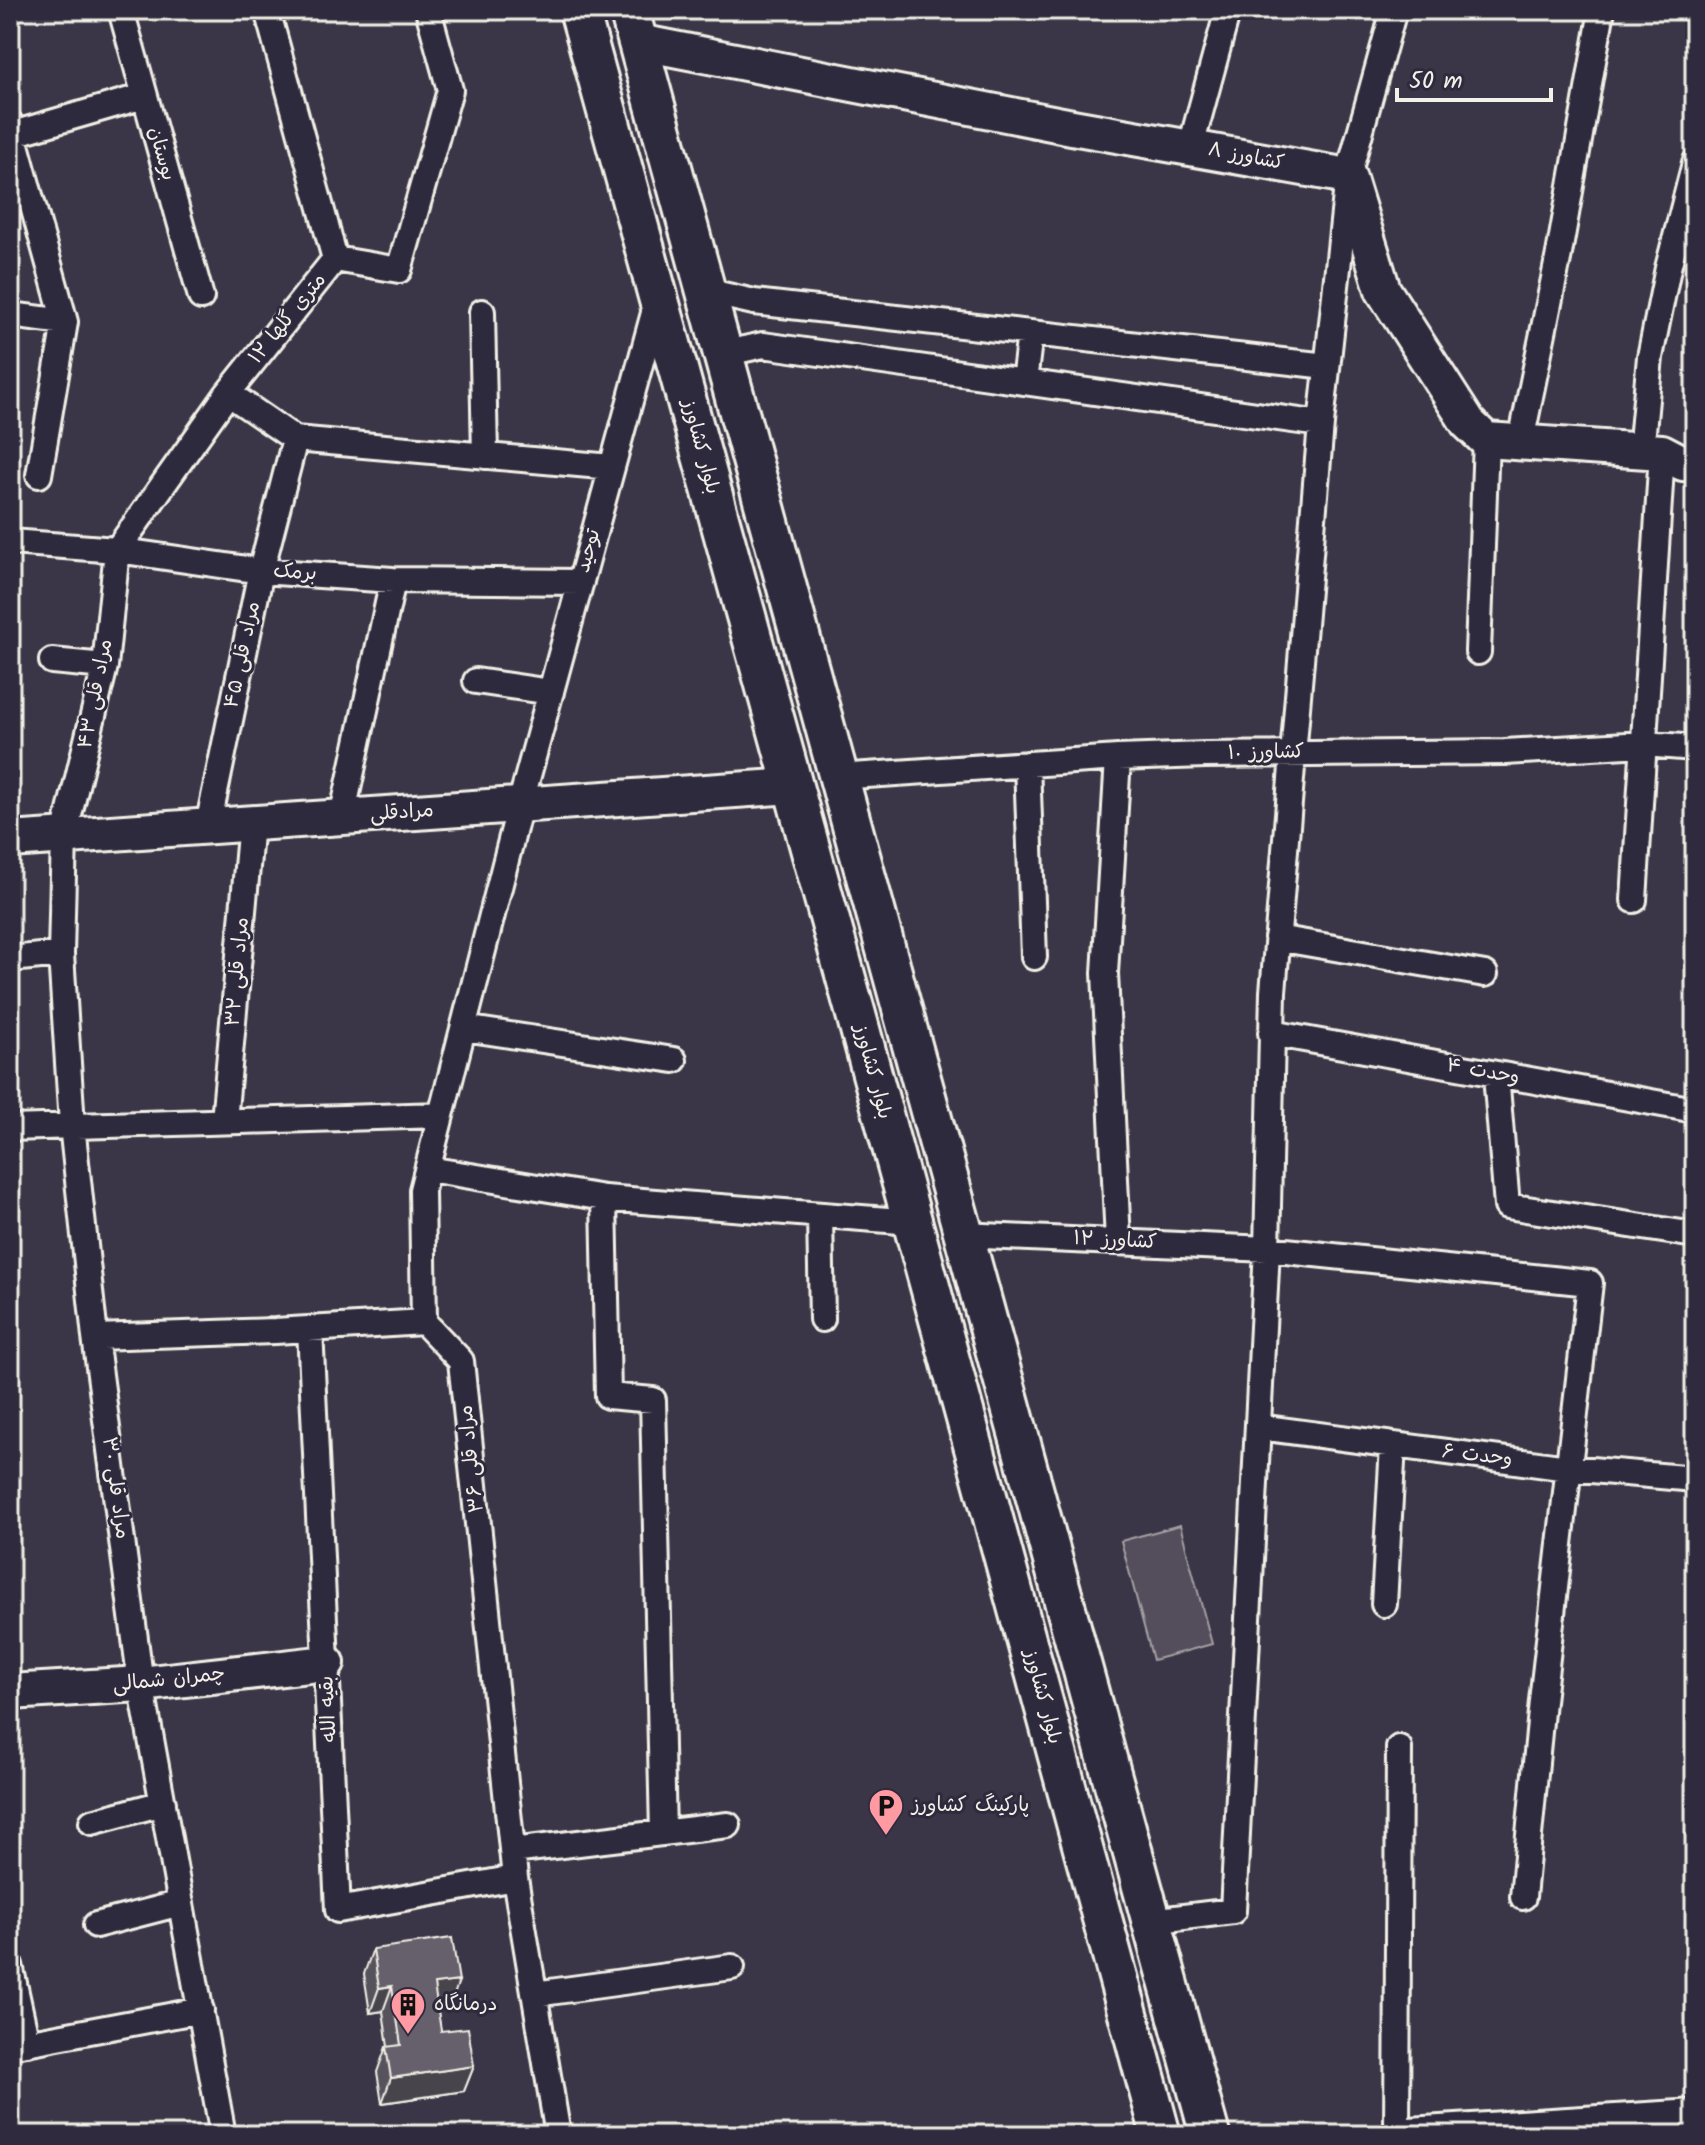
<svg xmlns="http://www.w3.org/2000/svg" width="1705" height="2145" viewBox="0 0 1705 2145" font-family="Kalam,'Playpen Sans Arabic',sans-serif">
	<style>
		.green { fill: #534e5c; stroke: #a4a0a2; stroke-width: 2 }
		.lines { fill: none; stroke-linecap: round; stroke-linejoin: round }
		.street-casing { stroke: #f4f1e8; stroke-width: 30 }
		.secondary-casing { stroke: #f4f1e8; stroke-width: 40 }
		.primary-casing { stroke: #f4f1e8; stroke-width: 44 }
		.street { stroke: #2f2a3d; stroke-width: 24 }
		.secondary { stroke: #2f2a3d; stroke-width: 34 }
		.primary { stroke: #2f2a3d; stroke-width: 38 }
		.wall { fill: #57535d; stroke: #f4f1e8; stroke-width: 2 }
		.shaded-wall { fill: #47444c; stroke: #f4f1e8; stroke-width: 2 }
		.building { fill: #65616c; stroke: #f4f1e8; stroke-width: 2 }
		.labels { text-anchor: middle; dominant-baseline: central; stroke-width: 6; stroke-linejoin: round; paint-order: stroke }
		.street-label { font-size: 20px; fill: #f4f1e8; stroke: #2f2a3d }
		.poi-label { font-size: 20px; fill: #f4f1e8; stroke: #2f2a3d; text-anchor: start }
	</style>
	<rect width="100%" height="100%" fill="#3b3647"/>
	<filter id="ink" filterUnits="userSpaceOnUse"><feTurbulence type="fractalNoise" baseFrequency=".0125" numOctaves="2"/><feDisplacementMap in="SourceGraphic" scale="16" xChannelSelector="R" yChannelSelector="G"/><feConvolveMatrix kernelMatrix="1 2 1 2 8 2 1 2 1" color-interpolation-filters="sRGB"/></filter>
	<g filter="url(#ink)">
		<!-- green -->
		<path class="green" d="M 1180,1525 L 1212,1644 L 1153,1660 L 1121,1541 Z"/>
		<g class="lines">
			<defs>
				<path id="street" d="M 121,10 L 201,297
					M 10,123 L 65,322 L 39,475
					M 13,134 L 144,96
					M 1191,146 L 1228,10
					M 335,259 L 399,270 L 450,90 L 428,10
					M 705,291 L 754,302 L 1327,366
					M 482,312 L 485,456
					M 10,315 L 65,322
					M 723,354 L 763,345 L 1321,424
					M 1024,382 L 1030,333
					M 228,393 L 295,439 L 612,467
					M 1521,441 L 1559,254 L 1602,10
					M 1641,452 L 1650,357 L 1668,268 L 1695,163
					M 10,542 L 117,550 L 261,571 L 393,580 L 581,582
					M 1478,652 L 1486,440
					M 52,661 L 105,666
					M 476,681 L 551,692
					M 1027,764 L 1034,957
					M 837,777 L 1118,758 L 1205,755 L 1505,752 L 1644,744 L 1695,748
					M 342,817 L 393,580
					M 208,826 L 261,571 L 295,439
					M 1634,900 L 1662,452
					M 1277,938 L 1485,974
					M 10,959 L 61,954
					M 464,1028 L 674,1060
					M 1271,1033 L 1695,1110
					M 1496,1075 L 1507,1206 L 1695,1235
					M 224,1121 L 251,823
					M 10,1128 L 441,1115
					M 428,1169 L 604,1198 L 913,1222
					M 604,1198 L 608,1396 L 653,1400 L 663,1833
					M 820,1215 L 822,1319
					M 963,1235 L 1267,1249 L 1590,1283 L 1542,1701 L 1523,1897
					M 1118,1241 L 1105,973 L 1118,758
					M 310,1329 L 338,1910 L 515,1878
					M 95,1337 L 275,1331 L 424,1322
					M 1259,1427 L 1568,1468 L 1695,1479
					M 1384,1604 L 1393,1445
					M 92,1822 L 163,1803
					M 512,1851 L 728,1825
					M 1151,1921 L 1233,1911 L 1267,1249 L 1273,992 L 1321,424 L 1348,176 L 1394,10
					M 96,1925 L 181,1903
					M 10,1965 L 27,2043
					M 535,1994 L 732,1967
					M 10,2046 L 201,2010
					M 223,2135 L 141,1684 L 95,1337 L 72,1125 L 61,954 L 64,836 L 105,666 L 117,550 L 228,393 L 335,259 L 267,10
					M 558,2135 L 515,1878 L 461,1361 L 424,1322 L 422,1190 L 520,805 L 657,302
					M 1397,2135 L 1399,1748"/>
				<path id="secondary" d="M 638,42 L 1072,127 L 1348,176 L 1383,290 L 1468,423 L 1486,440 L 1662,452 L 1683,463 L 1695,464
					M 10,840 L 793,786
					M 10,1692 L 141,1684 L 327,1663
					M 1409,2135 L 1695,2117"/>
				<path id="primary" d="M 579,10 L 855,1011 L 1161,2135
					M 629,10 L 1210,2135"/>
			</defs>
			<!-- street casing -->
			<use href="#street" class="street-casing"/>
			<!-- secondary casing -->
			<use href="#secondary" class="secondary-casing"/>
			<!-- primary casing -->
			<use href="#primary" class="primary-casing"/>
			<!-- street -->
			<use href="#street" class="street"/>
			<!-- secondary -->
			<use href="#secondary" class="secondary"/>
			<!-- primary -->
			<use href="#primary" class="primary"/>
		</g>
		<!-- wall -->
		<path class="wall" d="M 373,1949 L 450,2006 L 437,2008 L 441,2031 L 474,2066 L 464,2091 L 382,2103 L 377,2072 L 386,2047 L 388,2047 L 383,2011 L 370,2013 L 364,1974 Z"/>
		<!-- shaded-wall -->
		<path class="shaded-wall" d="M 459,1981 L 450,2006 L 425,2009 L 434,1984 Z
			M 392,1986 L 383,2011 L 370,2013 L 379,1988 Z
			M 474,2066 L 464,2091 L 382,2103 L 391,2078 Z"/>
		<!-- building -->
		<path class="building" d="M 452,1938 L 459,1981 L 434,1984 L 441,2031 L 468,2028 L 474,2066 L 391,2078 L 386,2047 L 401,2045 L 392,1986 L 379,1988 L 373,1949 Z"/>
	</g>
	<!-- icons -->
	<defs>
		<symbol id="parking-pin" viewBox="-11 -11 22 30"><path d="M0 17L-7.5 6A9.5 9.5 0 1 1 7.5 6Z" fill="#ff9aa2" stroke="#2f2a3d"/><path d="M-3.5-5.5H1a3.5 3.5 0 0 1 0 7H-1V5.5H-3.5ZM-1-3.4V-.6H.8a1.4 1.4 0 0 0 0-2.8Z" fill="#111"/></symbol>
		<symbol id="building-pin" viewBox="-11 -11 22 30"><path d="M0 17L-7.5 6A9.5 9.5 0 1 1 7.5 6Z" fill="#ff9aa2" stroke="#2f2a3d"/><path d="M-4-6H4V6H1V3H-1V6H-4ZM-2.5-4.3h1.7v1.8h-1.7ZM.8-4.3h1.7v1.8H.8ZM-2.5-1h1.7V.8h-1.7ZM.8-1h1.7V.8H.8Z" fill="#111"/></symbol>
	</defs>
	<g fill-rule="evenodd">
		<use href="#parking-pin" x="866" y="1786" width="40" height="54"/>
		<use href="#building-pin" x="388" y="1985" width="40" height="54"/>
	</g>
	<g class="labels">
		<!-- street labels -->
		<g class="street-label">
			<text transform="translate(161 154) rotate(74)">بوستان</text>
			<text transform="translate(1246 157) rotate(11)">کشاورز ۸</text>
			<text transform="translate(288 319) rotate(-51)">۱۲ متری گلها</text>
			<text transform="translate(700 447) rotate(75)">بلوار کشاورز</text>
			<text transform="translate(589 551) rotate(-75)">توحید</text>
			<text transform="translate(295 573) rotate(4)">برمک</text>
			<text transform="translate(243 655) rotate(-78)">مراد قلی ۴۵</text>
			<text transform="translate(96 694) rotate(-79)">مراد قلی ۴۳</text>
			<text transform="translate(1266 753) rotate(-1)">کشاورز ۱۰</text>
			<text transform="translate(402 813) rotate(-4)">مرادقلی</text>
			<text transform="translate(238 972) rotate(-85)">مراد قلی ۳۲</text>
			<text transform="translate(872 1072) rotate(75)">بلوار کشاورز</text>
			<text transform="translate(1483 1072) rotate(10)">وحدت ۴</text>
			<text transform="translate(1115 1241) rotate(3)">کشاورز ۱۲</text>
			<text transform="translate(1477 1456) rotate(7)">وحدت ۶</text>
			<text transform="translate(472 1459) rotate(-96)">مراد قلی ۳۶</text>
			<text transform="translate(115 1488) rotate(82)">مراد قلی ۳۰</text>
			<text transform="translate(169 1680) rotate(-6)">چمران شمالی</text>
			<text transform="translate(1042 1697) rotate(75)">بلوار کشاورز</text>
			<text transform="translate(329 1709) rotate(-93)">بقیه الله</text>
		</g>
		<!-- poi labels -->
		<g class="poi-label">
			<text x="912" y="1806">پارکینگ کشاورز</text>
			<text x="434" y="2005">درمانگاه</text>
		</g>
	</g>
	<!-- margin -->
	<rect width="1705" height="2145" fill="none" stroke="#2f2a3d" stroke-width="40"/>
	<rect x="20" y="20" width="1665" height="2105" fill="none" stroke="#f4f1e8" stroke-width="3" filter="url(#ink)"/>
	<!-- scale -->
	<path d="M1397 88v12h154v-12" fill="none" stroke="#f4f1e8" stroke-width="4"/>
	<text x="1409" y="88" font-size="24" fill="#f4f1e8" stroke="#2f2a3d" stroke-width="6" paint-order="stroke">50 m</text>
</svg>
